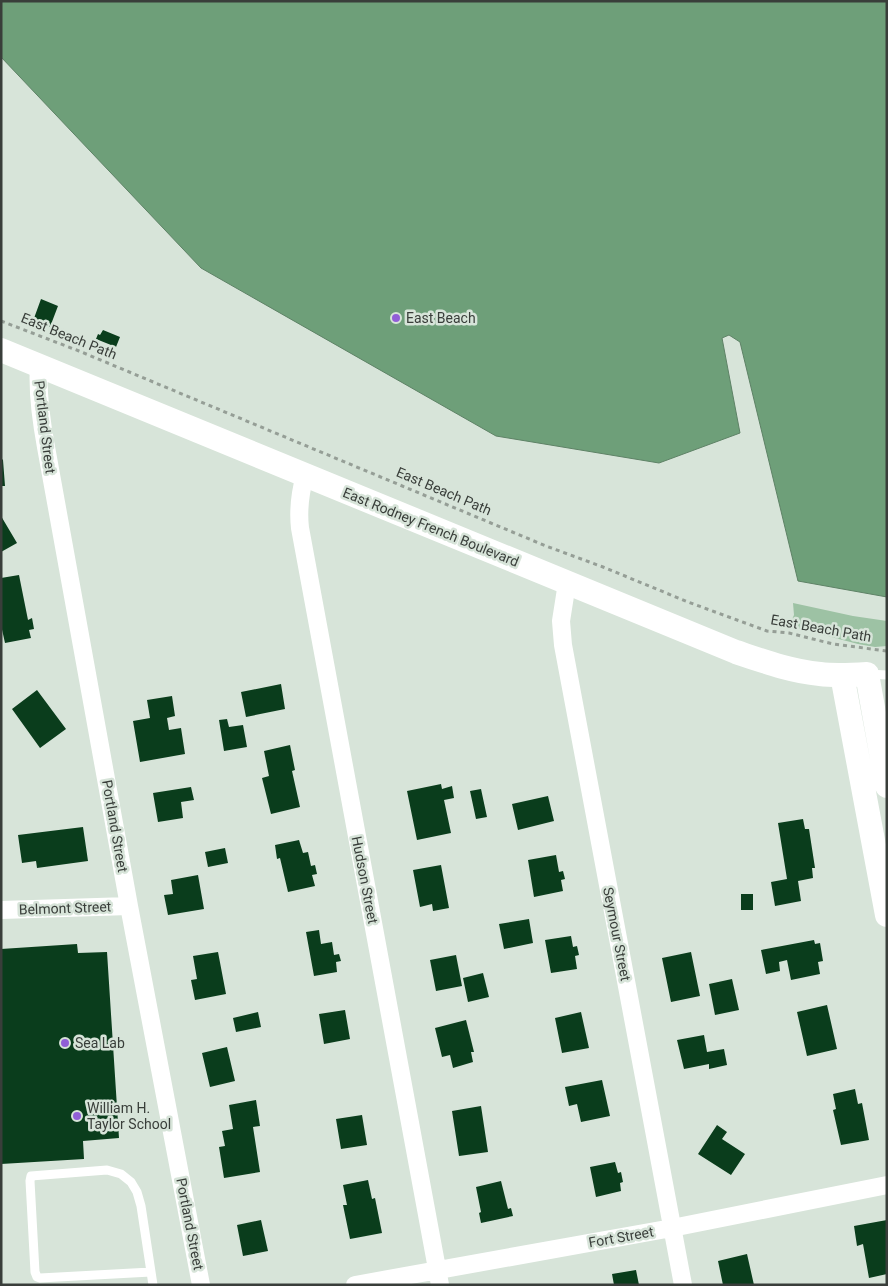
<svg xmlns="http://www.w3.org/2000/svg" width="888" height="1286" viewBox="0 0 888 1286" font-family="Roboto,sans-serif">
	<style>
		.green { fill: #9dc2a4 }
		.water { fill: #6e9f79; stroke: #5e8266 }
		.building { fill: #0a3d1c }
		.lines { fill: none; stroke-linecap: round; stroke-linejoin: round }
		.path { stroke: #959e96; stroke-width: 3; stroke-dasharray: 4 4; stroke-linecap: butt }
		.lane { stroke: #fff; stroke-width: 9 }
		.street { stroke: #fff; stroke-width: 18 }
		.secondary { stroke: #fff; stroke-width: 24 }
		.poi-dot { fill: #915ed7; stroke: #d7e4d9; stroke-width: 2 }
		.labels { text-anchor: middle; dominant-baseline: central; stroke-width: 5; stroke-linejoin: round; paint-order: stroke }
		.poi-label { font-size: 14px; fill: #393e3a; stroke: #d7e4d9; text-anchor: start }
		.street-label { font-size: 14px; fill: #393e3a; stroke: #d7e4d9 }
	</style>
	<rect width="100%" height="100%" fill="#d7e4d9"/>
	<!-- green -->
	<path class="green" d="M 793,603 L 853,616 L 887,621 L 887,646 L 875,647 L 858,644 L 789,626 L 794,615 Z"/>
	<!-- water -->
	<path class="water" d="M 1,1 L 887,1 L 887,597 L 798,581 L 740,342 L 729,335 L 722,338 L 740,433 L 659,463 L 496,436 L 201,268 L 1,57 Z"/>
	<!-- building -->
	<path class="building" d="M 41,299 L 58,306 L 50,327 L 33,321 Z
		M 103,330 L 120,337 L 116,347 L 96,339 L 98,334 L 100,335 Z
		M 1,458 L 3,460 L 5,486 L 1,486 Z
		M 1,516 L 17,543 L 1,552 Z
		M 19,575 L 28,620 L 32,618 L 34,629 L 29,630 L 31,638 L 5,643 L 1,625 L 1,578 Z
		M 281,684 L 285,709 L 246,717 L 241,692 Z
		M 37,690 L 66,729 L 40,748 L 12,709 Z
		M 172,696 L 175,716 L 167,718 L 169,730 L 181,728 L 185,754 L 140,762 L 133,721 L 150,718 L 147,700 Z
		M 227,719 L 229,727 L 243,725 L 247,747 L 224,751 L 219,720 Z
		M 290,745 L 295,770 L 292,771 L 300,807 L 271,814 L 262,778 L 269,776 L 264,751 Z
		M 441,784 L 442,789 L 452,786 L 454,798 L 444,800 L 451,833 L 417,840 L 407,791 Z
		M 191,787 L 194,800 L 181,802 L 183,818 L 158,822 L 153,793 Z
		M 481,789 L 487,817 L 476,819 L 470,791 Z
		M 548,796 L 554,821 L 518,830 L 512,804 Z
		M 803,819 L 805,829 L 809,829 L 815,868 L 812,868 L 813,878 L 798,881 L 801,901 L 775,906 L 771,882 L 787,879 L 778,823 Z
		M 83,827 L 88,861 L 37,868 L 36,861 L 22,863 L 18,835 Z
		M 299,840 L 303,853 L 308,852 L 311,866 L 315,865 L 317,874 L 312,875 L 315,886 L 288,892 L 280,858 L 277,859 L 275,845 Z
		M 225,848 L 228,863 L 208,867 L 205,852 Z
		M 556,855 L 559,872 L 563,871 L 565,879 L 561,880 L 563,891 L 534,897 L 528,860 Z
		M 441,865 L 449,908 L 433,911 L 432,904 L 420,907 L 413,870 Z
		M 198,875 L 204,909 L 168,915 L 164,895 L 173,894 L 171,880 Z
		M 741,894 L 753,894 L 753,910 L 741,910 Z
		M 529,919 L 533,943 L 504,949 L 499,924 Z
		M 319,930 L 321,944 L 332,942 L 334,955 L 339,954 L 341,961 L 336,962 L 337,972 L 314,976 L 306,932 Z
		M 571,936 L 573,947 L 577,946 L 579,955 L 575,956 L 577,969 L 551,973 L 545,940 Z
		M 814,940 L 815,944 L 820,943 L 823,961 L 818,962 L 820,974 L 791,980 L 787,960 L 779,962 L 780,971 L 766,974 L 761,950 Z
		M 77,944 L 78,953 L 107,952 L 119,1138 L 83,1141 L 84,1159 L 1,1164 L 1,949 Z
		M 218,952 L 226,994 L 195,1000 L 191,980 L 197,979 L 193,956 Z
		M 691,952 L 700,996 L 671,1002 L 662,958 Z
		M 456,955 L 462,986 L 436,991 L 430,960 Z
		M 483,973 L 489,997 L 468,1002 L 463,978 Z
		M 732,979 L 739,1010 L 715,1015 L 709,984 Z
		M 827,1005 L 837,1049 L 807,1056 L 797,1012 Z
		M 345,1010 L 350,1039 L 324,1044 L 319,1014 Z
		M 258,1012 L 261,1027 L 236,1032 L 233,1018 Z
		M 581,1012 L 589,1048 L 562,1053 L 555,1018 Z
		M 466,1020 L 474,1052 L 471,1052 L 473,1062 L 453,1068 L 450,1055 L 442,1057 L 435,1028 Z
		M 704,1035 L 707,1052 L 724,1049 L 727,1065 L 709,1069 L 709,1064 L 684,1069 L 677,1040 Z
		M 227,1047 L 235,1081 L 210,1087 L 202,1053 Z
		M 602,1080 L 610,1116 L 581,1122 L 577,1104 L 569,1106 L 565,1087 Z
		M 855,1089 L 858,1104 L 862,1103 L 869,1140 L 841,1145 L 833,1110 L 836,1109 L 833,1094 Z
		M 256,1100 L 260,1126 L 253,1127 L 260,1172 L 224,1178 L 219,1147 L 225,1146 L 222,1131 L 233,1129 L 229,1105 Z
		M 481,1106 L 488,1152 L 459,1156 L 452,1111 Z
		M 362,1115 L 367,1145 L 341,1149 L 336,1119 Z
		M 717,1125 L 727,1132 L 722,1139 L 745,1154 L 731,1175 L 698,1154 Z
		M 615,1162 L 618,1173 L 621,1172 L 623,1182 L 620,1183 L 621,1191 L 596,1197 L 590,1167 Z
		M 368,1180 L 372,1199 L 375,1198 L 382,1233 L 350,1239 L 343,1205 L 347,1205 L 343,1185 Z
		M 501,1181 L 508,1209 L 511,1208 L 513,1216 L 481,1223 L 479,1213 L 481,1212 L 476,1187 Z
		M 261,1220 L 268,1251 L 243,1256 L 237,1225 Z
		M 887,1220 L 887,1274 L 869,1278 L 863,1244 L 857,1246 L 854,1226 Z
		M 747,1254 L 754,1285 L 723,1285 L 718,1261 Z
		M 636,1270 L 639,1285 L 614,1285 L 612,1274 Z"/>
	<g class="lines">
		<!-- path -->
		<path class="path" d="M 1,321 L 79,351 L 546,546 L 603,567 L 688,602 L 767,631 L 789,633 L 833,644 L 887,651"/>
		<!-- lane -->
		<path class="lane" d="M 867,674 L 887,675
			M 151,1272 L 40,1278 L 37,1277 L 35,1272 L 30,1181 L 31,1176 L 107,1170 L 121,1174 L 131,1182 L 137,1192 L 141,1206 L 153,1285"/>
		<!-- street -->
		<path class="street" d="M 39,365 C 37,393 41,420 46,447 L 129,906 L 201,1285
			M 305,475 C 300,493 298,510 300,528 L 440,1285
			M 567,583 L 561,621 L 563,645 L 683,1285
			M 1,910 L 129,906
			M 355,1285 L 672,1228 L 887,1185"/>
		<!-- secondary -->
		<path class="secondary" d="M 1,350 L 736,652 C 763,661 790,671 820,674 C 835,676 851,675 867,674 L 887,786
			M 842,675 L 887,915"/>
	</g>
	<!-- markers -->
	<g class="poi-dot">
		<circle cx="396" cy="318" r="5"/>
		<circle cx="65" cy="1043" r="5"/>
		<circle cx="77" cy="1116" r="5"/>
	</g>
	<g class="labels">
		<!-- poi labels -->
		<g class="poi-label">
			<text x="406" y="318">East Beach</text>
			<text x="75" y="1043">Sea Lab</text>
			<text x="87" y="1108">William H.<tspan x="87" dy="16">Taylor School</tspan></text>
		</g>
		<!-- street labels -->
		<g class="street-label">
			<text transform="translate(69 336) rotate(22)">East Beach Path</text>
			<text transform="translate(45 427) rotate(83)">Portland Street</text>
			<text transform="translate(444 491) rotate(23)">East Beach Path</text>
			<text transform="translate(431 527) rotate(22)">East Rodney French Boulevard</text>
			<text transform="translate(821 628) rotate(10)">East Beach Path</text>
			<text transform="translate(115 826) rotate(80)">Portland Street</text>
			<text transform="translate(365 880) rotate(79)">Hudson Street</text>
			<text transform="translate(65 908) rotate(-2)">Belmont Street</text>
			<text transform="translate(617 934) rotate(79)">Seymour Street</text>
			<text transform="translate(190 1224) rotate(79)">Portland Street</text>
			<text transform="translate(621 1237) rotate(-10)">Fort Street</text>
		</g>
	</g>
	<!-- border -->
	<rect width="888" height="1286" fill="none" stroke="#393e3a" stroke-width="5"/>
</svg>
